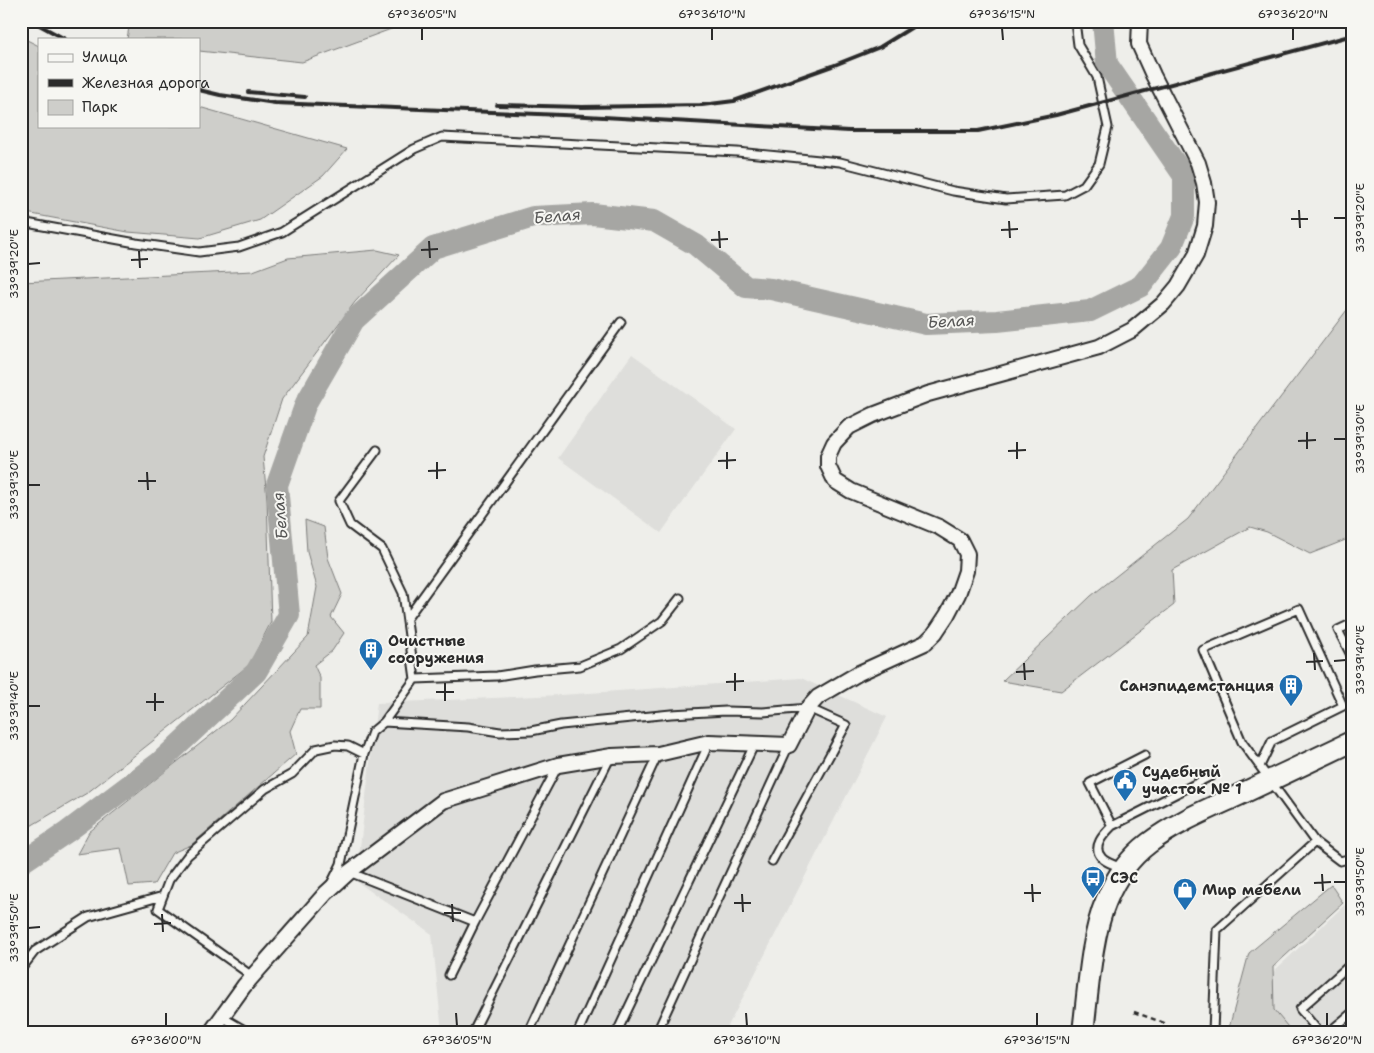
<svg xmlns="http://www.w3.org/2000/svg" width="1374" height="1053" viewBox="0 0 1374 1053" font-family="'Shantell Sans',sans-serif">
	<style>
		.built { fill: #dededb }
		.green { fill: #cececa; stroke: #7c7c7a }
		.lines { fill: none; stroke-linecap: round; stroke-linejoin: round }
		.river { stroke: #a6a6a3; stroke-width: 22 }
		.service-casing { stroke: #2b2b2b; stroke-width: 11 }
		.minor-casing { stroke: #2b2b2b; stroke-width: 18 }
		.secondary-casing { stroke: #2b2b2b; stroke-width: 24 }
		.path { stroke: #2b2b2b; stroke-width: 2.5; stroke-dasharray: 5 4; stroke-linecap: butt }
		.service { stroke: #f6f6f2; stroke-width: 7 }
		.minor { stroke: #f6f6f2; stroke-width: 14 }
		.secondary { stroke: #f6f6f2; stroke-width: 20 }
		.rail { stroke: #2b2b2b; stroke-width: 4 }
		.ticks { fill: none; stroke: #2b2b2b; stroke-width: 2 }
		.labels { text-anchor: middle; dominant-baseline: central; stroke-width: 4; stroke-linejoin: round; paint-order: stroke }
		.poi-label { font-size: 15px; font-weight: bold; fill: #2b2b2b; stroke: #f6f6f2; text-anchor: start }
		.water-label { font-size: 16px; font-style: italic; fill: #565655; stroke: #f6f6f2 }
		.neatline { fill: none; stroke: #2b2b2b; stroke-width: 2 }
		.ticks-label { font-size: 12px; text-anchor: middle; fill: #2b2b2b }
	</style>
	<rect width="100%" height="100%" fill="#eeeeea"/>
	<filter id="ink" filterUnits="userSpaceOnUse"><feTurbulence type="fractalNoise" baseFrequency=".02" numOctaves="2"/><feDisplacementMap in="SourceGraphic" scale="10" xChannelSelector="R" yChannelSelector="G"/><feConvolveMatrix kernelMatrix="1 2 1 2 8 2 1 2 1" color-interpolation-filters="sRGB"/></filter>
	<g filter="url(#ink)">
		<!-- built -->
		<path class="built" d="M 632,354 L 736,429 L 661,533 L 558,458 Z
			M 801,678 L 887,717 L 725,1032 L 442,1032 L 432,934 L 356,881 L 377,703 L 561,695 Z
			M 1353,897 L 1353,1021 L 1341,1032 L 1288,1032 L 1265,1004 L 1272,973 Z"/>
		<!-- green -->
		<path class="green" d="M 130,21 L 477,21 L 410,22 L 302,62 L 199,51 L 199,39 L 127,39 Z
			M 21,37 L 39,46 L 39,126 L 199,126 L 199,107 L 347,149 L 323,176 L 260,220 L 200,238 L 128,232 L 21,212 Z
			M 377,250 L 399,255 L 355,302 L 282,399 L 263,457 L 267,499 L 271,622 L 249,665 L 87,793 L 22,831 L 21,282 L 253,271 L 288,258 Z
			M 1353,302 L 1353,537 L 1310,554 L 1267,532 L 1250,527 L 1172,570 L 1174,605 L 1061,691 L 1002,681 L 1091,596 L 1188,519 Z
			M 305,520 L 324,527 L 328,558 L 342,594 L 331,617 L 344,633 L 332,651 L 314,665 L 320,678 L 320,709 L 300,709 L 290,731 L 296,754 L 191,845 L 172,853 L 154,884 L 129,886 L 121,848 L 77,854 L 89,832 L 230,720 L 308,637 L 317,587 L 307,552 Z
			M 1331,885 L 1343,903 L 1273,967 L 1274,1010 L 1292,1032 L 1228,1032 L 1249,953 Z"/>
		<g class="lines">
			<!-- river -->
			<path class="river" d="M 21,863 L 67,832 L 160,762 L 256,672 L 289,615 L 277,485 L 306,403 L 354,320 L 433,248 L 533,217 L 593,214 L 654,221 L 696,245 L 746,287 L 771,289 L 926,324 L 997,321 L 1090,311 L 1141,286 L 1171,248 L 1184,216 L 1184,176 L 1107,64 L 1103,21"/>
			<defs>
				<path id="service" d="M 21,222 L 136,243 L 199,252 L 239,247 L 282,232 L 414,149 L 442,137 L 737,152 L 840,162 L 953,191 L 1006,199 L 1065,195 L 1084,185 L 1099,164 L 1108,127 L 1097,77 L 1078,45 L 1075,21
					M 408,617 L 621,322
					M 1353,623 L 1338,630 L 1353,659
					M 415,679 L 497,676 L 535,670 L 580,666 L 621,649 L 662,621 L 680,598
					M 384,722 L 468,727 L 500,732 L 531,731 L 561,725 L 671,714 L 726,711 L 763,712 L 808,708 L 846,725 L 772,861
					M 1112,826 L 1211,776
					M 1315,842 L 1340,861 L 1348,859 L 1353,855
					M 1121,868 C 1116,865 1106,863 1102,858 C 1091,847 1104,834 1112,826 L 1090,783 L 1145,755
					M 349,872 L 475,922 L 558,766
					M 331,884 L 341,864 L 364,754 L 372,732 L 384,722 L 415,679 L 403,593 L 382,549 L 350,525 L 339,501 L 377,450
					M 21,969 L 35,951 L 88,917 L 163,896
					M 449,975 L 475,922
					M 252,976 L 158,909 L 169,880 L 188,855 L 265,789 L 292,774 L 316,749 L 335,745 L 348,746 L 364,754
					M 222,1017 L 248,1032
					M 473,1032 L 611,756
					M 529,1032 L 658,754
					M 578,1032 L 709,743
					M 617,1032 L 755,743
					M 657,1032 L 789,745
					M 1213,1032 L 1217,930 L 1315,842 L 1242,742 L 1203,650 L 1299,609 L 1343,706 L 1272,741 L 1260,766
					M 1319,1032 L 1300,1009 L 1353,962
					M 1329,1032 L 1353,1012"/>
				<path id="minor" d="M 211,1032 L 244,986 L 326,893 L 349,872 L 443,801 L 558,765 L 612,756 L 658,754 L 709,742 L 789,745 L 808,708 L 818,697 L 859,673 L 925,643 L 935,633 L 947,615 L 958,594 L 966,571 L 967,554 L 960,540 L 939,527 L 851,491 L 835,481 L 828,466 L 828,456 L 834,443 L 849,427 L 873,415 L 928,394 L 1099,347 L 1132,330 L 1163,304 L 1178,286 L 1196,255 L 1205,226 L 1207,202 L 1204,183 L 1198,163 L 1153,75 L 1139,44 L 1140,21"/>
				<path id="secondary" d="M 1083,1032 C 1088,993 1091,936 1106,901 C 1115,879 1129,858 1149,843 C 1175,823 1209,809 1239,795 C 1277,777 1315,759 1353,741"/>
			</defs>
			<!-- service casing -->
			<use href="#service" class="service-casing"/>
			<!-- minor casing -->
			<use href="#minor" class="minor-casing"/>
			<!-- secondary casing -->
			<use href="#secondary" class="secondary-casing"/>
			<!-- path -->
			<path class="path" d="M 1134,1012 L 1164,1023 L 1164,1032"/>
			<!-- service -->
			<use href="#service" class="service"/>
			<!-- minor -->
			<use href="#minor" class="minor"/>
			<!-- secondary -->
			<use href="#secondary" class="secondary"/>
			<!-- rail -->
			<path class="rail" d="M 32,21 L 65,39
				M 199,90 L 220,95 L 275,103 L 586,116 L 849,131 L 978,131 L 1056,115 L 1353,35
				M 248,92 L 305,97
				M 497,105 L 582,107 L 702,105 L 734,101 L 832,66 L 880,47 L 922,21"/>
		</g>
	</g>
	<!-- ticks -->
	<path class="ticks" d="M 422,28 L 422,40M 712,28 L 712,40M 1002,28 L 1003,40M 1293,28 L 1293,40M 1299,210 L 1300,228M 1334,218 L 1346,218M 1291,219 L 1308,219M 1009,221 L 1010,238M 1001,230 L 1018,229M 719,231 L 720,248M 711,240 L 728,239M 429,241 L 430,258M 421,250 L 438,249M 139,251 L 140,268M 131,260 L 148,259M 28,264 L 40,263M 1307,432 L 1307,449M 1334,439 L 1346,439M 1298,441 L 1316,440M 1017,442 L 1017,459M 1008,451 L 1026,450M 727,452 L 727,469M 718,461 L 736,460M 437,462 L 437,479M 428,471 L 446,470M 147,472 L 148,490M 138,481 L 156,481M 28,485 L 40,485M 1314,653 L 1315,670M 1334,661 L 1346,660M 1306,662 L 1323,661M 1024,663 L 1025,680M 1016,672 L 1034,671M 735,673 L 735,691M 726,682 L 744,681M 445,683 L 445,701M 436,692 L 454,692M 155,693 L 155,711M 146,702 L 164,702M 28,706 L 40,706M 1322,874 L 1323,891M 1334,882 L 1346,882M 1314,883 L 1331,882M 1032,884 L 1033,902M 1024,893 L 1041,893M 742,894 L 743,912M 734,903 L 751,903M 452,904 L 453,922M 444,913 L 461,913M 162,914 L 163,932M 154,924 L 171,923M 28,928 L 40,927M 166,1013 L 166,1026M 456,1013 L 457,1026M 746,1013 L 747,1026M 1037,1013 L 1037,1026M 1327,1013 L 1327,1026"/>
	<!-- icons -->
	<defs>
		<symbol id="building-pin" viewBox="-11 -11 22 30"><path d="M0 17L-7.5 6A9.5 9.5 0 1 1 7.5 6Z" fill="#1f6fb2" stroke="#f6f6f2"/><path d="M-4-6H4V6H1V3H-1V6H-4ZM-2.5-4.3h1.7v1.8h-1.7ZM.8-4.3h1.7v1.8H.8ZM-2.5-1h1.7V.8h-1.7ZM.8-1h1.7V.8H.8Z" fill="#fff"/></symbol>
		<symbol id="civic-pin" viewBox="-11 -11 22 30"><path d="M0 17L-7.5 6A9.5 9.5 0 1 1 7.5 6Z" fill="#1f6fb2" stroke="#f6f6f2"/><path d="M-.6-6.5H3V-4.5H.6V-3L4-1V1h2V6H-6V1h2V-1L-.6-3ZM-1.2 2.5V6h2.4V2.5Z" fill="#fff"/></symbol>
		<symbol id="bus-pin" viewBox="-11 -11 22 30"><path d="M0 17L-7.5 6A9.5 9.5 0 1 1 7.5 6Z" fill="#1f6fb2" stroke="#f6f6f2"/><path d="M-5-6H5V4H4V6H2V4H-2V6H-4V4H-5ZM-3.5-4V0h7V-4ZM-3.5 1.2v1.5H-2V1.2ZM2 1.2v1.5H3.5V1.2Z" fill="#fff"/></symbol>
		<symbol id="shop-pin" viewBox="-11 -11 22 30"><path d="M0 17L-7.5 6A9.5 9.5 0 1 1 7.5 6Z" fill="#1f6fb2" stroke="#f6f6f2"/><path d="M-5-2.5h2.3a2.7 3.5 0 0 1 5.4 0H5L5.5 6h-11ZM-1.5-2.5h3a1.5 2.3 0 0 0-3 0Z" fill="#fff"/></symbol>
	</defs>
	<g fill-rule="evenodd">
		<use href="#building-pin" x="357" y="636" width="28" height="38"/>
		<use href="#building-pin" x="1277" y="672" width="28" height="38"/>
		<use href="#civic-pin" x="1111" y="767" width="28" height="38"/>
		<use href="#bus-pin" x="1079" y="864" width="28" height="38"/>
		<use href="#shop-pin" x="1171" y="876" width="28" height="38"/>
	</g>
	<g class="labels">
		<!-- poi labels -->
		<g class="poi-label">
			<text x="388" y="641">Очистные<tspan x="388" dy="17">сооружения</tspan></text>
			<text x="1274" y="686" text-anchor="end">Санэпидемстанция</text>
			<text x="1142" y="772">Судебный<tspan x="1142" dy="17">участок № 1</tspan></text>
			<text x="1110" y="878">СЭС</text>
			<text x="1202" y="890">Мир мебели</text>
		</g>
		<!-- water labels -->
		<g class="water-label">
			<text transform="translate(557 216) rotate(-5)">Белая</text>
			<text transform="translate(951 321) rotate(-3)">Белая</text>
			<text transform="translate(280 516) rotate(-95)">Белая</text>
		</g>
	</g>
	<!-- margin -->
	<rect width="1374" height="1053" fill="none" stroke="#f6f6f2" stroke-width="55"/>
	<!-- legend -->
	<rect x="38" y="38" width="162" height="90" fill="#f6f6f2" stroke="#a5a5a2"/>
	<rect x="48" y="54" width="25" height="8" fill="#f6f6f2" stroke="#a5a5a2"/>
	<text x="82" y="62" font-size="15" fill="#2b2b2b">Улица</text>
	<rect x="48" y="79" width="25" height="8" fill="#2b2b2b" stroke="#a5a5a2"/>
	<text x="82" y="88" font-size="15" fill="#2b2b2b">Железная дорога</text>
	<rect x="48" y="100" width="25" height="15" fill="#cececa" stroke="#a5a5a2"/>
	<text x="82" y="112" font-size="15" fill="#2b2b2b">Парк</text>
	<rect x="28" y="28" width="1318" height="998" class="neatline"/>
	<g class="ticks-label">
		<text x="422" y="18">67°36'05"N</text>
		<text x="712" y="18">67°36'10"N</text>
		<text x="1002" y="18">67°36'15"N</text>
		<text x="1293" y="18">67°36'20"N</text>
		<text transform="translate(1360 218) rotate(-90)" y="4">33°39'20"E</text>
		<text transform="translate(14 264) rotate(-90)" y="4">33°39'20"E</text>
		<text transform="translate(1360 439) rotate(-90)" y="4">33°39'30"E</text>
		<text transform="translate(14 485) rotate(-90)" y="4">33°39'30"E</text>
		<text transform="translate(1360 660) rotate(-90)" y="4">33°39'40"E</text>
		<text transform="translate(14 706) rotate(-90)" y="4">33°39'40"E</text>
		<text transform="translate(1360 882) rotate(-90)" y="4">33°39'50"E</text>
		<text transform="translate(14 928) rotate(-90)" y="4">33°39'50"E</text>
		<text x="166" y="1044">67°36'00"N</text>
		<text x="457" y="1044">67°36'05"N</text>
		<text x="747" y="1044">67°36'10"N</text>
		<text x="1037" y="1044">67°36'15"N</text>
		<text x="1327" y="1044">67°36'20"N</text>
	</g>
</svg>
